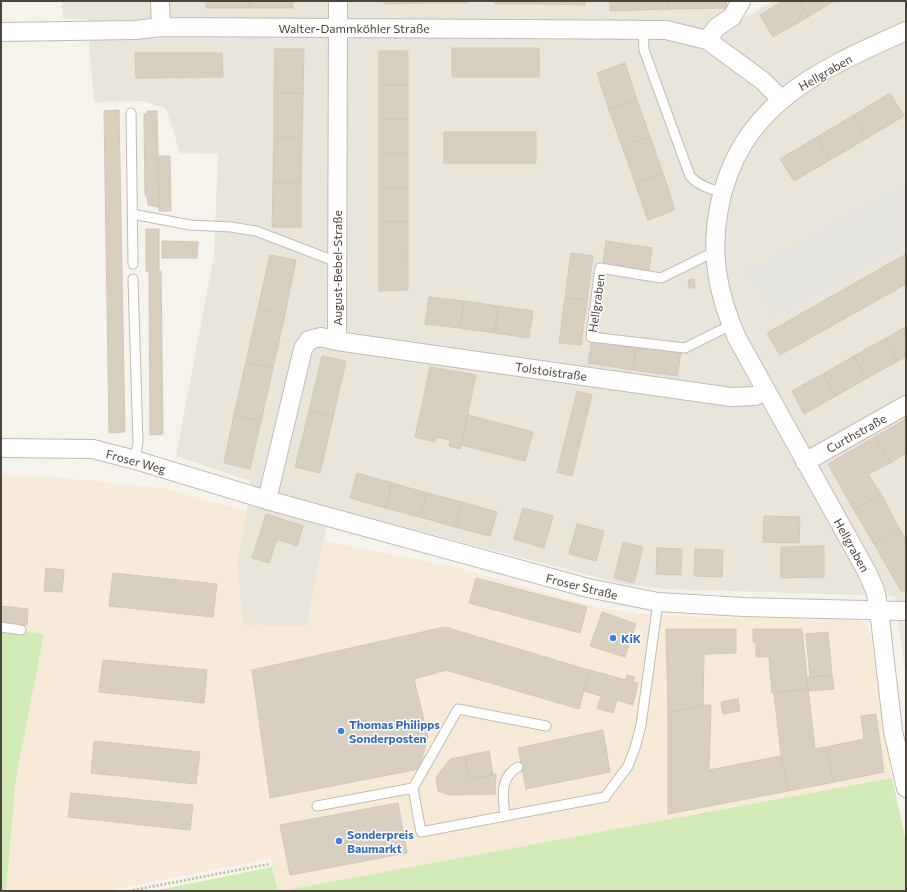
<svg xmlns="http://www.w3.org/2000/svg" width="907" height="892" viewBox="0 0 907 892" font-family="Commissioner,sans-serif">
	<style>
		.residential { fill: #eae5da }
		.commercial { fill: #f7ead8 }
		.green { fill: #d2eab5 }
		.parking { fill: #e5e3e0 }
		.building { fill: #d8cfc1; stroke: #d3c7b4 }
		.lines { fill: none; stroke-linecap: round; stroke-linejoin: round }
		.lane-casing { stroke: #c2bbae; stroke-width: 11 }
		.street-casing { stroke: #c2bbae; stroke-width: 20 }
		.path { stroke: #c4b79f; stroke-width: 2.5; stroke-dasharray: 2 2; stroke-linecap: butt }
		.lane { stroke: #fff; stroke-width: 9 }
		.street { stroke: #fff; stroke-width: 18 }
		.shop-dot { fill: #3f7fe0; stroke: #fff; stroke-width: 1.5 }
		.labels { text-anchor: middle; dominant-baseline: central; stroke-width: 3; stroke-linejoin: round; paint-order: stroke }
		.street-label { font-size: 12px; fill: #4b4439; stroke: #fff }
		.shop-label { font-size: 12px; font-weight: bold; fill: #366cbe; stroke: #fff; text-anchor: start }
	</style>
	<rect width="100%" height="100%" fill="#f6f3ec"/>
	<!-- residential -->
	<path class="residential" d="M 62,1 L 730,1 L 740,20 L 774,1 L 906,1 L 906,680 L 895,596 L 665,589 L 622,584 L 332,508 L 323,541 L 307,626 L 243,625 L 237,562 L 247,511 L 250,481 L 176,456 L 214,255 L 218,154 L 180,153 L 166,108 L 142,101 L 94,102 L 87,19 L 63,19 Z"/>
	<!-- commercial -->
	<path class="commercial" d="M 1,476 L 56,477 L 162,488 L 247,511 L 237,562 L 243,625 L 307,626 L 323,541 L 450,566 L 596,607 L 639,614 L 717,618 L 829,617 L 859,619 L 869,629 L 892,778 L 281,891 L 278,891 L 271,858 L 106,891 L 6,891 L 16,778 L 44,634 L 1,628 Z"/>
	<!-- green -->
	<path class="green" d="M 1,628 L 44,634 L 16,778 L 6,891 L 1,891 Z
		M 892,778 L 906,841 L 906,891 L 281,891 Z
		M 272,867 L 278,891 L 153,891 Z"/>
	<!-- parking -->
	<path class="parking" d="M 906,184 L 906,245 L 774,317 L 748,270 Z"/>
	<!-- building -->
	<path class="building" d="M 206,1 L 249,1 L 249,8 L 206,8 Z
		M 249,1 L 293,1 L 293,8 L 249,8 Z
		M 384,1 L 426,1 L 426,3 L 384,4 Z
		M 426,1 L 468,1 L 468,3 L 426,3 Z
		M 495,1 L 540,1 L 540,4 L 495,4 Z
		M 540,1 L 585,1 L 585,5 L 540,4 Z
		M 610,1 L 668,1 L 668,9 L 610,11 Z
		M 668,1 L 726,1 L 727,8 L 668,9 Z
		M 783,1 L 799,1 L 808,17 L 773,37 L 760,15 Z
		M 799,1 L 834,1 L 808,17 Z
		M 452,48 L 539,48 L 539,77 L 452,77 Z
		M 275,49 L 304,49 L 303,93 L 274,93 Z
		M 379,51 L 408,51 L 408,85 L 379,85 Z
		M 135,53 L 222,53 L 223,77 L 136,78 Z
		M 625,63 L 637,100 L 609,110 L 597,73 Z
		M 379,85 L 408,85 L 408,119 L 379,119 Z
		M 274,93 L 303,93 L 302,138 L 274,138 Z
		M 890,93 L 904,116 L 867,138 L 854,115 Z
		M 637,100 L 650,137 L 622,146 L 609,110 Z
		M 119,110 L 125,432 L 109,433 L 104,111 Z
		M 147,111 L 157,111 L 159,207 L 148,205 L 147,195 L 145,195 L 144,114 L 147,114 Z
		M 854,115 L 867,138 L 830,160 L 817,137 Z
		M 379,119 L 408,119 L 408,154 L 379,154 Z
		M 444,132 L 536,132 L 536,163 L 444,163 Z
		M 650,137 L 663,173 L 635,183 L 622,146 Z
		M 817,137 L 830,160 L 794,181 L 780,159 Z
		M 274,138 L 302,138 L 301,183 L 273,182 Z
		M 379,154 L 408,154 L 408,188 L 379,188 Z
		M 158,156 L 170,156 L 171,211 L 159,211 Z
		M 663,173 L 675,210 L 648,220 L 635,183 Z
		M 273,182 L 301,183 L 301,227 L 272,227 Z
		M 379,188 L 408,188 L 408,222 L 379,222 Z
		M 379,222 L 408,222 L 408,256 L 379,256 Z
		M 146,229 L 159,229 L 159,271 L 161,271 L 163,434 L 150,435 L 149,271 L 146,271 Z
		M 162,241 L 198,242 L 197,258 L 162,258 Z
		M 606,241 L 652,248 L 649,271 L 603,264 Z
		M 571,253 L 593,256 L 587,300 L 565,298 Z
		M 906,254 L 906,284 L 780,355 L 767,333 Z
		M 270,255 L 296,260 L 285,314 L 258,308 Z
		M 379,256 L 408,256 L 408,290 L 379,291 Z
		M 694,279 L 695,288 L 689,288 L 688,280 Z
		M 429,297 L 464,301 L 460,328 L 425,324 Z
		M 565,298 L 587,300 L 581,345 L 559,343 Z
		M 464,301 L 498,306 L 495,333 L 460,328 Z
		M 498,306 L 533,311 L 529,338 L 495,333 Z
		M 258,308 L 285,314 L 273,368 L 246,362 Z
		M 906,327 L 906,356 L 898,361 L 886,338 Z
		M 886,338 L 898,361 L 867,378 L 854,356 Z
		M 592,339 L 636,345 L 633,370 L 588,363 Z
		M 636,345 L 681,352 L 677,376 L 633,370 Z
		M 322,356 L 346,361 L 333,417 L 309,411 Z
		M 854,356 L 867,378 L 836,396 L 823,374 Z
		M 246,362 L 273,368 L 261,421 L 234,415 Z
		M 430,367 L 476,375 L 460,449 L 449,446 L 450,440 L 436,437 L 435,442 L 415,437 Z
		M 823,374 L 836,396 L 804,414 L 792,391 Z
		M 577,391 L 592,395 L 572,476 L 557,472 Z
		M 309,411 L 333,417 L 320,473 L 295,467 Z
		M 234,415 L 261,421 L 250,469 L 224,463 Z
		M 468,415 L 533,432 L 525,461 L 461,445 Z
		M 906,419 L 906,453 L 890,463 L 875,437 Z
		M 875,437 L 890,463 L 868,474 L 881,494 L 854,510 L 828,464 Z
		M 357,473 L 392,483 L 385,508 L 350,498 Z
		M 392,483 L 427,493 L 420,517 L 385,508 Z
		M 427,493 L 462,502 L 455,527 L 420,517 Z
		M 881,494 L 899,528 L 874,544 L 854,510 Z
		M 462,502 L 497,512 L 490,536 L 455,527 Z
		M 523,508 L 553,516 L 544,548 L 514,539 Z
		M 266,514 L 303,526 L 297,546 L 277,539 L 269,563 L 252,558 Z
		M 764,516 L 800,517 L 799,543 L 763,542 Z
		M 577,524 L 604,531 L 596,561 L 569,554 Z
		M 899,528 L 906,540 L 906,591 L 901,591 L 874,544 Z
		M 623,542 L 643,547 L 634,583 L 614,578 Z
		M 824,546 L 824,577 L 781,578 L 781,547 Z
		M 657,548 L 682,549 L 681,575 L 656,574 Z
		M 695,549 L 723,550 L 722,577 L 694,576 Z
		M 46,568 L 64,570 L 62,592 L 44,591 Z
		M 113,573 L 217,584 L 213,617 L 109,606 Z
		M 476,578 L 587,607 L 580,633 L 469,603 Z
		M 1,606 L 28,609 L 27,625 L 1,622 Z
		M 602,612 L 636,624 L 625,657 L 590,646 Z
		M 445,627 L 589,670 L 579,709 L 446,670 L 414,679 L 428,737 L 419,769 L 270,798 L 252,670 Z
		M 666,629 L 736,629 L 736,653 L 704,654 L 703,705 L 668,713 Z
		M 753,629 L 802,629 L 808,689 L 772,693 L 769,657 L 756,657 L 756,642 L 753,642 Z
		M 828,632 L 832,675 L 810,677 L 806,634 Z
		M 103,660 L 207,670 L 204,703 L 99,692 Z
		M 589,670 L 626,680 L 627,675 L 635,677 L 633,682 L 638,683 L 633,705 L 617,700 L 613,713 L 597,708 L 601,696 L 584,691 Z
		M 832,675 L 834,689 L 809,691 L 807,677 Z
		M 808,689 L 815,749 L 826,747 L 834,782 L 788,791 L 781,756 L 774,693 Z
		M 738,699 L 740,711 L 723,714 L 721,702 Z
		M 703,705 L 711,705 L 709,770 L 781,756 L 788,791 L 668,814 L 668,713 Z
		M 876,714 L 884,772 L 834,782 L 826,747 L 864,739 L 861,716 Z
		M 603,730 L 610,772 L 526,789 L 518,748 Z
		M 94,741 L 200,752 L 196,784 L 91,773 Z
		M 489,751 L 493,775 L 469,779 L 465,756 Z
		M 465,756 L 469,779 L 496,774 L 495,794 L 450,795 L 438,791 L 436,777 L 450,759 Z
		M 71,793 L 193,805 L 190,830 L 68,817 Z
		M 398,803 L 407,853 L 290,875 L 280,825 Z"/>
	<g class="lines">
		<defs>
			<path id="lane" d="M 643,30 L 644,50 L 690,176 C 699,186 710,189 722,192
				M 131,113 L 133,264
				M 132,214 L 190,225 L 231,227 L 256,231 L 337,262
				M 716,251 L 661,278 L 600,268 L 591,337 L 685,348 L 731,325
				M 133,279 L 138,442 L 135,460
				M 1,627 L 21,630
				M 546,726 L 458,709 L 413,788 L 421,832 L 605,797 L 628,766 L 635,748 L 641,725 L 658,602
				M 317,806 L 413,788
				M 505,816 C 503,797 499,778 518,767"/>
			<path id="street" d="M 160,1 L 161,27
				M 906,31 C 819,70 739,104 719,208 C 710,255 718,295 737,338 L 867,572 L 875,590 L 879,610 L 893,731 L 906,788
				M 1,32 L 135,30 L 161,27 L 666,30 L 707,40 L 763,81 L 782,100
				M 707,40 L 717,27 L 732,17 L 741,1
				M 337,341 L 731,397 L 755,396 L 765,390
				M 1,448 L 93,449 L 135,460 L 267,500 L 588,588 L 658,602 L 744,607 L 906,611
				M 805,462 L 906,405
				M 267,500 L 303,349 L 309,340 L 321,337 L 337,341 L 338,1"/>
		</defs>
		<!-- lane casing -->
		<use href="#lane" class="lane-casing"/>
		<!-- street casing -->
		<use href="#street" class="street-casing"/>
		<!-- path -->
		<path class="path" d="M 129,891 L 269,864"/>
		<!-- lane -->
		<use href="#lane" class="lane"/>
		<!-- street -->
		<use href="#street" class="street"/>
	</g>
	<!-- markers -->
	<g class="shop-dot">
		<circle cx="613" cy="638" r="4"/>
		<circle cx="341" cy="731" r="4"/>
		<circle cx="339" cy="841" r="4"/>
	</g>
	<g class="labels">
		<!-- street labels -->
		<g class="street-label">
			<text x="354" y="28">Walter-Dammköhler Straße</text>
			<text transform="translate(825 72) rotate(-30)">Hellgraben</text>
			<text transform="translate(337 268) rotate(-90)">August-Bebel-Straße</text>
			<text transform="translate(596 303) rotate(-82)">Hellgraben</text>
			<text transform="translate(551 371) rotate(8)">Tolstoistraße</text>
			<text transform="translate(856 433) rotate(-29)">Curthstraße</text>
			<text transform="translate(136 461) rotate(15)">Froser Weg</text>
			<text transform="translate(852 545) rotate(61)">Hellgraben</text>
			<text transform="translate(582 586) rotate(14)">Froser Straße</text>
		</g>
		<!-- shop labels -->
		<g class="shop-label">
			<text x="621" y="638">KiK</text>
			<text x="349" y="724">Thomas Philipps<tspan x="349" dy="14">Sonderposten</tspan></text>
			<text x="347" y="834">Sonderpreis<tspan x="347" dy="14">Baumarkt</tspan></text>
		</g>
	</g>
	<!-- border -->
	<rect width="907" height="892" fill="none" stroke="#4b4439" stroke-width="4"/>
</svg>
